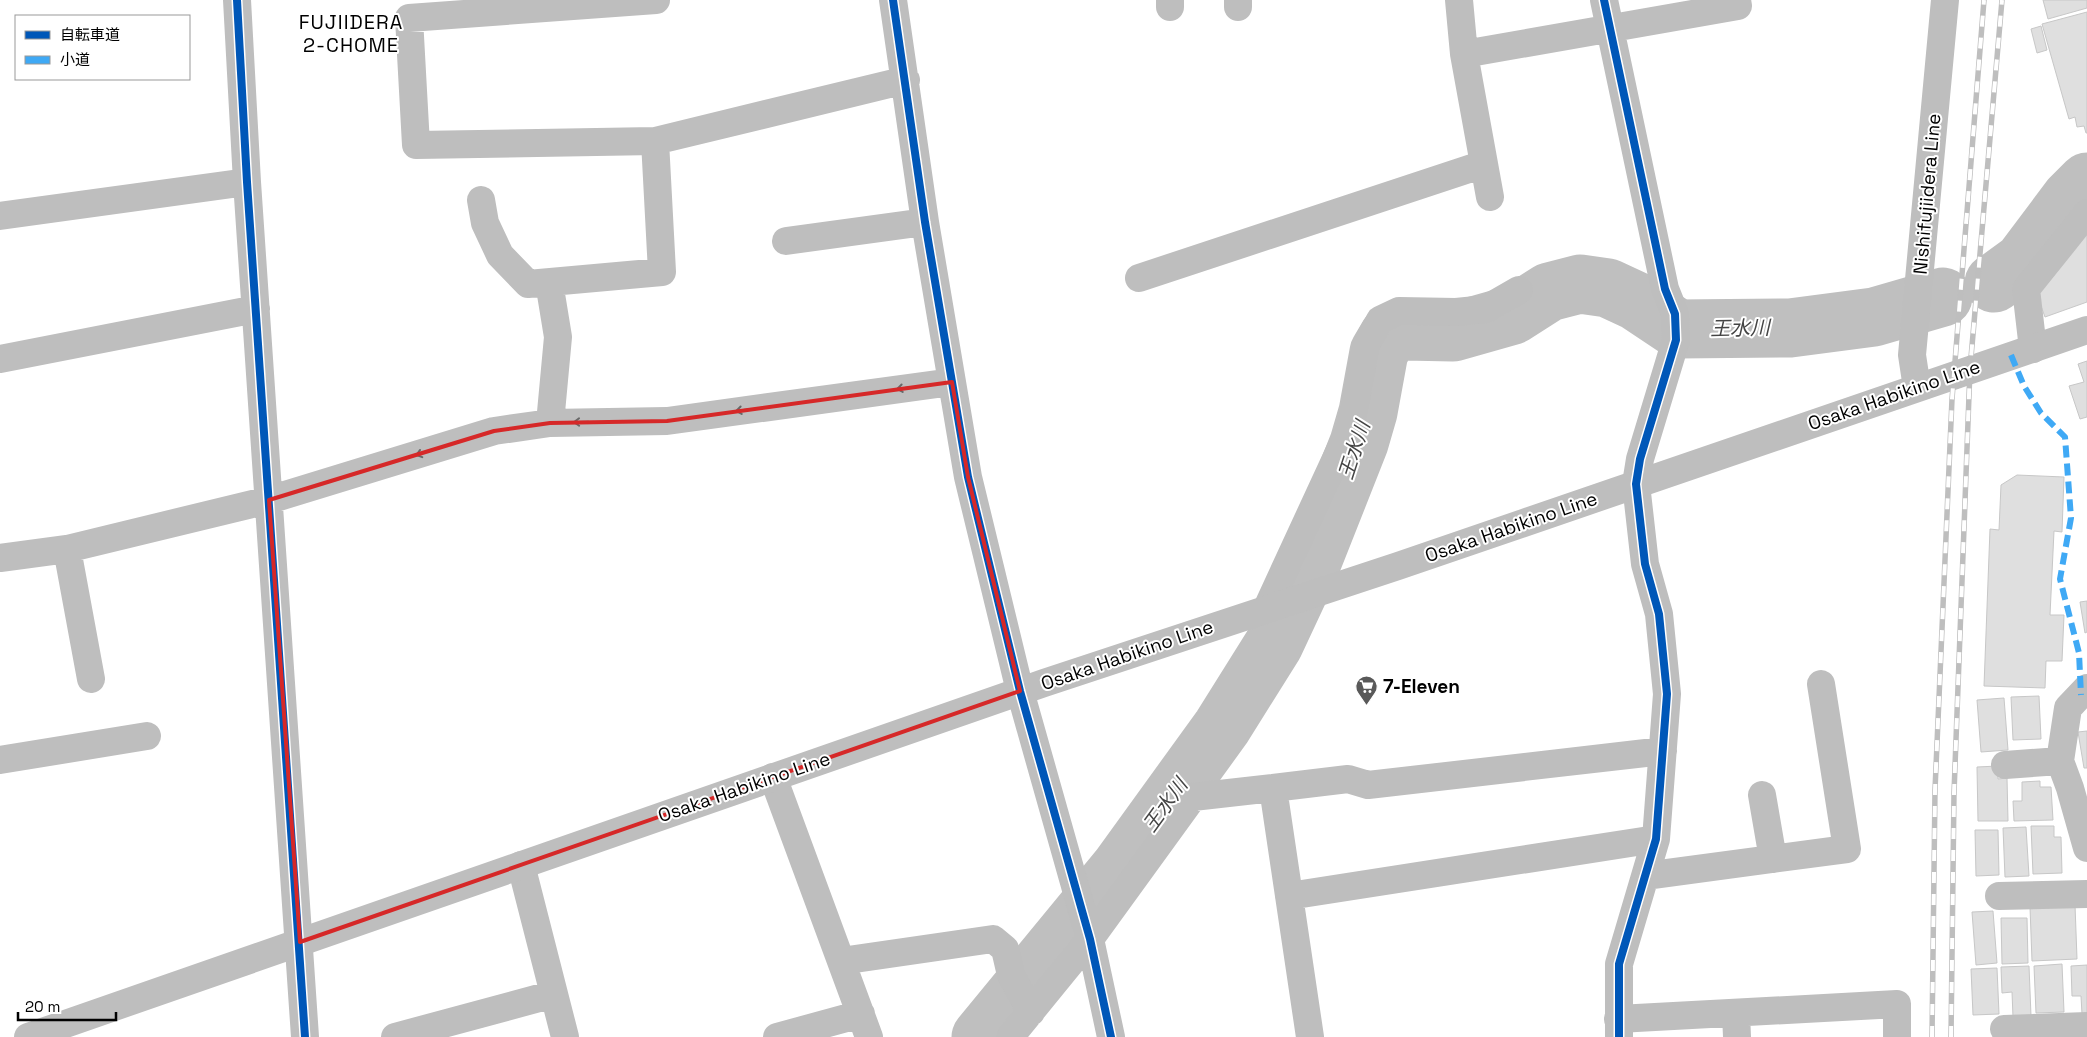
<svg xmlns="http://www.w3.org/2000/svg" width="2087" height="1037" viewBox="0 0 2087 1037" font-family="'Space Grotesk','Noto Sans JP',sans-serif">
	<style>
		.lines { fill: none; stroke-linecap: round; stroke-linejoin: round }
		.river { stroke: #bfbfbf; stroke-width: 59 }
		.building { fill: #dfdfdf; stroke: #c7c7c7 }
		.minor { stroke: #bebebe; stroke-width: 28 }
		.major { stroke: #bebebe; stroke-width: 28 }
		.rail-casing { stroke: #bebebe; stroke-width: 5.5 }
		.rail { stroke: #fff; stroke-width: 4; stroke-dasharray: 11; stroke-linecap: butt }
		.quiet { stroke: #3fa9f5; stroke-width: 6; stroke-dasharray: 12 6; stroke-linecap: butt }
		.cycleway-casing { stroke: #fff; stroke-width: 11 }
		.cycleway { stroke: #0057b8; stroke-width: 8 }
		.oneway { stroke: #686868 }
		.marked { fill: none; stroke: #d62828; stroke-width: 4; stroke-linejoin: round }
		.labels { text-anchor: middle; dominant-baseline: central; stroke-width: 4; stroke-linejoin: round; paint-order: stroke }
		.street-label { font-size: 19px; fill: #000; stroke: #fff }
		.poi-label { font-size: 19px; font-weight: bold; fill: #000; stroke: #fff; text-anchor: start }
		.neighbourhood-label { font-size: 20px; letter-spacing: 1px; fill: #000; stroke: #fff }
		.water-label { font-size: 20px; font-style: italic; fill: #444; stroke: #fff }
	</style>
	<rect width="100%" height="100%" fill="#fff"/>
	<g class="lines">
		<!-- river -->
		<path class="river" d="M 1994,283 L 2023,262 L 2071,198 L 2087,182
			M 981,1037 L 1120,868 L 1222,727 L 1274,644 L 1310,567 L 1359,443 L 1368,412 L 1379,352 L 1389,335 L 1405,331 L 1453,332 L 1513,315 L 1549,292 L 1580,284 L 1608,288 L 1636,301 L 1678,329 L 1790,328 L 1874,317 L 1943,297"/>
	</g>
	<!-- building -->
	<path class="building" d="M 2043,0 L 2087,0 L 2087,8 L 2048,19 Z
		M 2087,12 L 2087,133 L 2086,133 L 2084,126 L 2077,127 L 2075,117 L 2069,119 L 2042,24 Z
		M 2041,26 L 2047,50 L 2037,53 L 2031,29 Z
		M 2087,228 L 2087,302 L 2045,317 L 2035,290 Z
		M 2087,361 L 2087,417 L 2080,419 L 2069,386 L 2084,382 L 2078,364 Z
		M 2017,475 L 2064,477 L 2062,532 L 2054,531 L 2050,615 L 2064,615 L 2062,661 L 2046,661 L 2045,688 L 1984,686 L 1990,529 L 1999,530 L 2001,485 Z
		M 2087,601 L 2087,632 L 2085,633 L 2080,602 Z
		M 2039,696 L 2041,739 L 2013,740 L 2011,697 Z
		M 2004,698 L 2008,750 L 1981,752 L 1977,700 Z
		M 2087,731 L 2087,768 L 2084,768 L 2078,732 Z
		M 1998,766 L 1998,779 L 2007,778 L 2008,821 L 1978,821 L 1977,767 Z
		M 2040,781 L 2040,787 L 2051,787 L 2053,820 L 2014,821 L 2013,801 L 2022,801 L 2022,782 Z
		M 2031,826 L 2054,826 L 2054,837 L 2061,837 L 2062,873 L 2033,874 Z
		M 2026,827 L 2029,876 L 2005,877 L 2003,828 Z
		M 1975,830 L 1998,830 L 1999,875 L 1976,876 Z
		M 2075,905 L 2077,959 L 2032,961 L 2030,907 Z
		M 1993,911 L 1997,963 L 1976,965 L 1972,912 Z
		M 2001,918 L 2027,918 L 2028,963 L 2002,964 Z
		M 2062,964 L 2064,1012 L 2036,1013 L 2034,966 Z
		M 2087,965 L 2087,1014 L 2082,1014 L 2081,996 L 2072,996 L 2071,966 Z
		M 2029,966 L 2031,1016 L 2013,1017 L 2012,992 L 2002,993 L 2001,967 Z
		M 1997,968 L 1999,1014 L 1973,1015 L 1971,969 Z"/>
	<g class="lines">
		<!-- minor -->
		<path class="minor" d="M 237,0 L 247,182 L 305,1037
			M 656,0 L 409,18 L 416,145 L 655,141 L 906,80
			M 893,0 L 925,222 L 968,477 L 1020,691 L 1090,939 L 1111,1037
			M 1170,0 L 1170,7
			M 1238,0 L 1238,7
			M 1459,0 L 1464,54 L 1490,197
			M 1604,0 L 1665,289 L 1675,314 L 1676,340 L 1640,459 L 1636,484 L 1645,564 L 1659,614 L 1667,694 L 1656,839 L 1619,964 L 1619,1037
			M 1464,54 L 1738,6 L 1737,0
			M 481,200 L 485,223 L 500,255 L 528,284 L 662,272 L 655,141
			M 0,216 L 247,182
			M 786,241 L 925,222
			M 1139,278 L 1484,164
			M 549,282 L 558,337 L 550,423
			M 2033,349 L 2026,289 L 2087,213
			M 0,359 L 256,309
			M 67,549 L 91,679
			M 0,558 L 67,549 L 269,500 L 494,431 L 550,423 L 667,421 L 952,382
			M 1267,608 L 1351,426 L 1366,345 L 1380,320 L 1399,311 L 1456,312 L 1486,309 L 1519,290
			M 2087,688 L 2068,708 L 2060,761 L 2070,788 L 2087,848
			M 0,760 L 147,736
			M 2005,765 L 2060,761
			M 773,777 L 869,1037
			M 1762,795 L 1773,859
			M 521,865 L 565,1037
			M 1645,876 L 1847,849 L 1821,684
			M 1289,896 L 1656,839
			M 1999,896 L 2087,894
			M 841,961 L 993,939 L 1005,949 L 1011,975 L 1031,1012
			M 1736,1013 L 1737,1037
			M 1618,1019 L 1897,1004 L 1897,1037
			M 2004,1029 L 2087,1026
			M 395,1037 L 554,994
			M 777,1037 L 861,1014
			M 1010,1037 L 1090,939 L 1193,797 L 1273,788
			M 1310,1037 L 1273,788 L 1348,779 L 1368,785 L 1663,751"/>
		<!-- major -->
		<path class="major" d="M 1917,388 L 1912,355 L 1945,0
			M 28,1037 L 1044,683 L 1398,566 L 2087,330"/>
		<defs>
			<path id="rail" d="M 1932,1037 L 1935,790 L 1952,399 L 1984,0
				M 1951,1037 L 1954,793 L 1970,369 L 2002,0"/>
		</defs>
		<!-- rail casing -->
		<use href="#rail" class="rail-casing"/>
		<!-- rail -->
		<use href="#rail" class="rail"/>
		<!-- quiet -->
		<path class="quiet" d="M 2011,355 L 2024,386 L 2041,413 L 2065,437 L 2071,518 L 2060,579 L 2079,653 L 2081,695"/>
		<defs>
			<path id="cycleway" d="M 237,0 L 247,182 L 305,1037
				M 893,0 L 925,222 L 968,477 L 1020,691 L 1090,939 L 1111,1037
				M 1604,0 L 1665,289 L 1675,314 L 1676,340 L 1640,459 L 1636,484 L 1645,564 L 1659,614 L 1667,694 L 1656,839 L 1619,964 L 1619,1037"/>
		</defs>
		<!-- cycleway casing -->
		<use href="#cycleway" class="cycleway-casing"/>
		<!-- cycleway -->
		<use href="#cycleway" class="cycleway"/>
	</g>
	<!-- one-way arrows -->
	<defs><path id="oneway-shaft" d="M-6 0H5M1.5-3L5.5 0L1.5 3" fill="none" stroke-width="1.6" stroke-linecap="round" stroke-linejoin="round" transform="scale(1.25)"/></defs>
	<g class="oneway">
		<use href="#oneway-shaft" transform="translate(904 388) rotate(172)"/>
		<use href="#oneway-shaft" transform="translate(743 410) rotate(172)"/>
		<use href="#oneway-shaft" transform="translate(581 422) rotate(179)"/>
		<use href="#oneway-shaft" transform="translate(423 453) rotate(163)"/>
	</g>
	<!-- marked area -->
	<path class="marked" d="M 952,382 L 968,477 L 1020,691 L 300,942 L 269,500 L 494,431 L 550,423 L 667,421 Z"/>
	<!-- icons -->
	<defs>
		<symbol id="supermarket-pin" viewBox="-11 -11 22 30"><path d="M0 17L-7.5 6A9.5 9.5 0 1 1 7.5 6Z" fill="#595959" stroke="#fff"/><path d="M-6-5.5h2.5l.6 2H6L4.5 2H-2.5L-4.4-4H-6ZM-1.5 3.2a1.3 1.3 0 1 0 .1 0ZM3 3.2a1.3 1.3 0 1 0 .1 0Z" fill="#fff"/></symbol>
	</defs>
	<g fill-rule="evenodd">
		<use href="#supermarket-pin" x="1354" y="674" width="25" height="34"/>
	</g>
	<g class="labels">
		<!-- street labels -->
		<g class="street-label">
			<text transform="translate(1927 194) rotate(-85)">Nishifujiidera Line</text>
			<text transform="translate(1894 395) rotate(-19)">Osaka Habikino Line</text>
			<text transform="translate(1511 527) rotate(-19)">Osaka Habikino Line</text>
			<text transform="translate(1127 655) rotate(-19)">Osaka Habikino Line</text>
			<text transform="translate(744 787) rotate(-19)">Osaka Habikino Line</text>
		</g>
		<!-- poi labels -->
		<g class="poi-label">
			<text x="1383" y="686">7-Eleven</text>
		</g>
		<!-- neighbourhood labels -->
		<g class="neighbourhood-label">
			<text x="351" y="22">FUJIIDERA<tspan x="351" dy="23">2-CHOME</tspan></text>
		</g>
		<!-- water labels -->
		<g class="water-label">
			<text transform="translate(1740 328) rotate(-1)">王水川</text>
			<text transform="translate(1354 450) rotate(-72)">王水川</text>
			<text transform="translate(1165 805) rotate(-54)">王水川</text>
		</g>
	</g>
	<!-- legend -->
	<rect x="15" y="15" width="175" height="65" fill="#ffffff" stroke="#999999"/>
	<rect x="25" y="31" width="25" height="8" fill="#0057b8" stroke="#999999"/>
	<text x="60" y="40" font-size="15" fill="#000000">自転車道</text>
	<rect x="25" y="56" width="25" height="8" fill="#3fa9f5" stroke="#999999"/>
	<text x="60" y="65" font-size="15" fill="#000000">小道</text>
	<!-- scale -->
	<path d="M18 1012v8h98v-8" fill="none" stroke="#000000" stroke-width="2.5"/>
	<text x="25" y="1012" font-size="15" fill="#000000" stroke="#ffffff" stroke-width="4" paint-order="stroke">20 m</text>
</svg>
